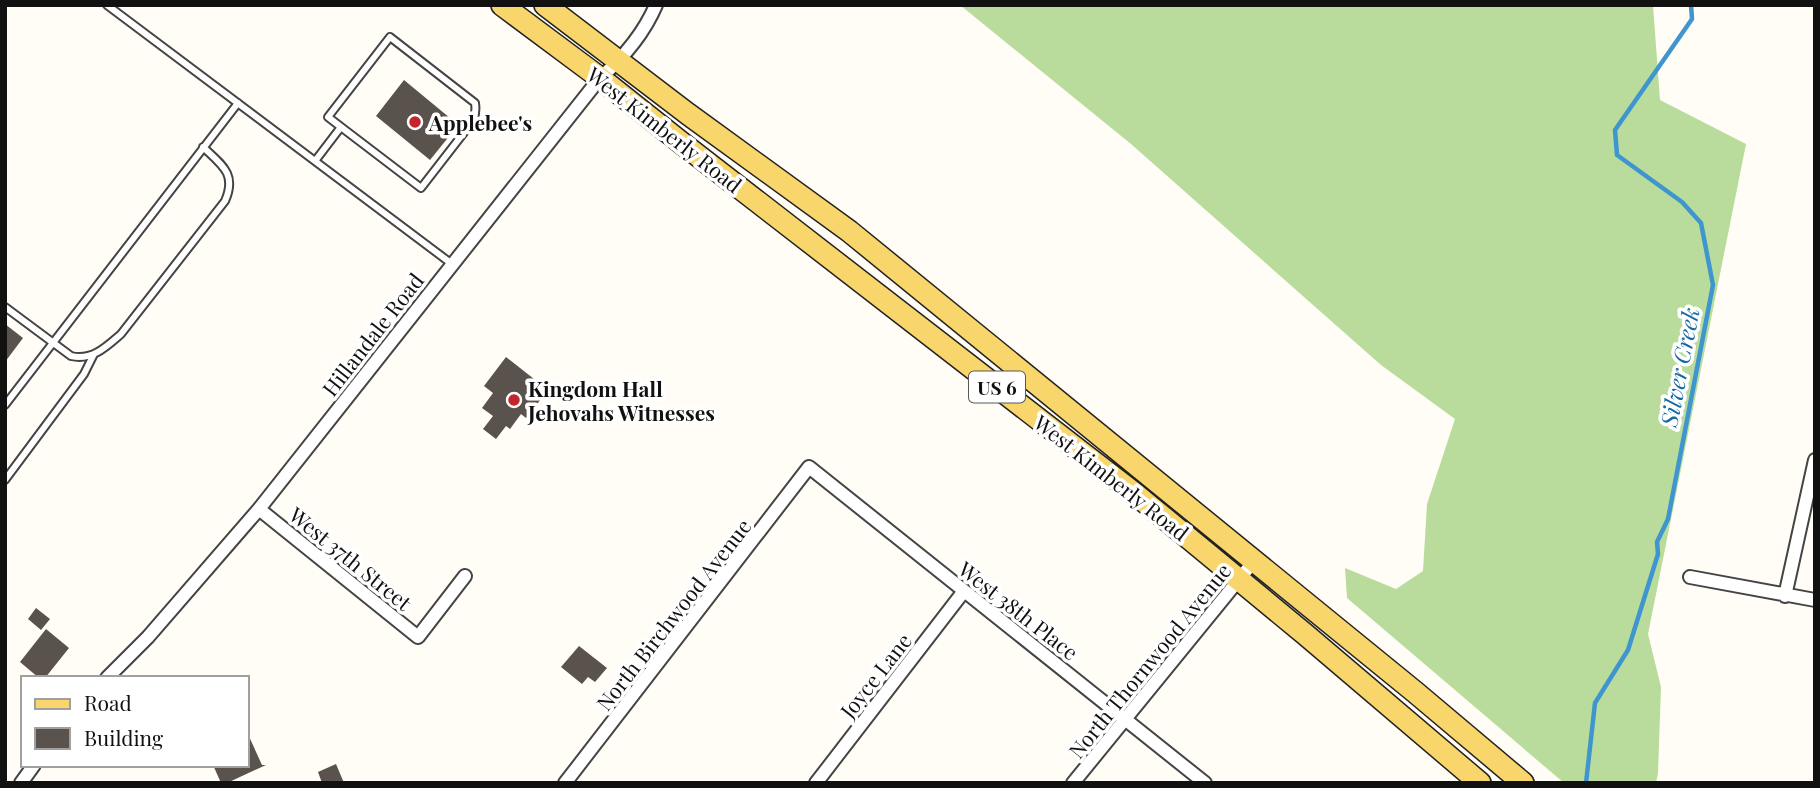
<svg xmlns="http://www.w3.org/2000/svg" width="1820" height="788" viewBox="0 0 1820 788" font-family="'Playfair Display',serif">
	<style>
		.forest { fill: #b9dc9c }
		.lines { fill: none; stroke-linecap: round; stroke-linejoin: round }
		.stream { stroke: #3f96cf; stroke-width: 4.5 }
		.building { fill: #5a524d }
		.service-casing { stroke: #444; stroke-width: 10 }
		.minor-casing { stroke: #444; stroke-width: 16 }
		.primary-casing { stroke: #222; stroke-width: 24 }
		.service { stroke: #fff; stroke-width: 6 }
		.minor { stroke: #fff; stroke-width: 12 }
		.primary { stroke: #f9d66b; stroke-width: 21 }
		.poi-dot { fill: #c4262e; stroke: #fff; stroke-width: 2.5 }
		.labels { text-anchor: middle; dominant-baseline: central; stroke-width: 7; stroke-linejoin: round; paint-order: stroke }
		.shield { fill: #fff; stroke: #585858; stroke-width: 2 }
		.shield-label { font-size: 19px; font-weight: bold; fill: #111 }
		.poi-label { font-size: 21px; font-weight: bold; fill: #111; stroke: #fff; text-anchor: start }
		.street-label { font-size: 21px; fill: #111; stroke: #fff }
		.water-label { font-size: 23px; font-style: italic; fill: #1768a6; stroke: #fff }
	</style>
	<rect width="100%" height="100%" fill="#fffdf5"/>
	<!-- forest -->
	<path class="forest" d="M 960,5 L 1653,5 L 1660,100 L 1746,144 L 1648,634 L 1661,687 L 1658,773 L 1656,783 L 1564,783 L 1347,598 L 1345,568 L 1396,589 L 1423,571 L 1427,504 L 1455,419 L 1381,365 L 1131,144 Z"/>
	<g class="lines">
		<!-- stream -->
		<path class="stream" d="M 1586,783 L 1595,703 L 1628,650 L 1658,554 L 1657,542 L 1668,519 L 1713,285 L 1701,223 L 1682,202 L 1617,155 L 1615,130 L 1692,19 L 1691,5"/>
	</g>
	<!-- building -->
	<path class="building" d="M 404,80 L 450,118 L 443,127 L 451,134 L 430,160 L 376,116 Z
		M 5,324 L 23,338 L 5,362 Z
		M 506,357 L 548,390 L 526,418 L 521,414 L 510,429 L 506,426 L 496,439 L 483,429 L 493,416 L 482,408 L 493,393 L 484,386 Z
		M 36,608 L 50,619 L 41,630 L 28,619 Z
		M 46,629 L 69,648 L 45,678 L 39,678 L 20,662 Z
		M 579,646 L 607,668 L 595,682 L 588,677 L 582,684 L 561,667 Z
		M 247,732 L 262,765 L 266,765 L 227,783 L 221,783 L 213,765 L 247,765 Z
		M 336,764 L 344,783 L 322,783 L 318,772 Z"/>
	<g class="lines">
		<defs>
			<path id="service" d="M 107,5 L 452,264
				M 315,161 L 341,127 L 421,188 L 473,121 C 476,114 476,110 475,103 L 390,37 L 328,117 L 341,127
				M 5,307 L 71,356 C 92,361 106,347 121,334 L 225,201 C 237,174 222,165 203,147
				M 5,405 L 238,103
				M 5,480 L 84,374 L 94,354"/>
			<path id="minor" d="M 259,509 L 418,637 L 465,576
				M 1690,577 L 1815,600
				M 1785,596 L 1815,460
				M 107,678 L 148,637 L 259,509 L 600,78 C 623,58 644,33 656,5
				M 21,783 L 34,765
				M 565,783 L 809,467 L 1205,783
				M 816,783 L 964,591
				M 1073,783 L 1254,561"/>
			<path id="primary" d="M 502,5 L 600,78 L 683,144 L 1134,493 L 1306,635 L 1480,783
				M 545,5 L 688,114 L 849,231 L 1415,692 L 1523,783"/>
		</defs>
		<!-- service casing -->
		<use href="#service" class="service-casing"/>
		<!-- minor casing -->
		<use href="#minor" class="minor-casing"/>
		<!-- primary casing -->
		<use href="#primary" class="primary-casing"/>
		<!-- service -->
		<use href="#service" class="service"/>
		<!-- minor -->
		<use href="#minor" class="minor"/>
		<!-- primary -->
		<use href="#primary" class="primary"/>
	</g>
	<!-- markers -->
	<g class="poi-dot">
		<circle cx="415" cy="122" r="7"/>
		<circle cx="514" cy="400" r="7"/>
	</g>
	<g class="labels">
		<!-- shield labels -->
		<rect class="shield" x="969" y="371.5" width="56" height="31" rx="5"/>
		<g class="shield-label">
			<text x="997" y="387">US 6</text>
		</g>
		<!-- poi labels -->
		<g class="poi-label">
			<text x="429" y="122">Applebee's</text>
			<text x="528" y="388">Kingdom Hall<tspan x="528" dy="24">Jehovahs Witnesses</tspan></text>
		</g>
		<!-- street labels -->
		<g class="street-label">
			<text transform="translate(665 129) rotate(38)">West Kimberly Road</text>
			<text transform="translate(372 334) rotate(-52)">Hillandale Road</text>
			<text transform="translate(1112 477) rotate(38)">West Kimberly Road</text>
			<text transform="translate(351 558) rotate(39)">West 37th Street</text>
			<text transform="translate(1019 610) rotate(38)">West 38th Place</text>
			<text transform="translate(673 614) rotate(-52)">North Birchwood Avenue</text>
			<text transform="translate(1149 660) rotate(-51)">North Thornwood Avenue</text>
			<text transform="translate(875 675) rotate(-52)">Joyce Lane</text>
		</g>
		<!-- water labels -->
		<g class="water-label">
			<text transform="translate(1679 367) rotate(-79)">Silver Creek</text>
		</g>
	</g>
	<!-- border -->
	<rect width="1820" height="788" fill="none" stroke="#111111" stroke-width="14"/>
	<!-- legend -->
	<rect x="21" y="676" width="228" height="91" fill="#ffffff" stroke="#a0a0a0" stroke-width="2"/>
	<rect x="35" y="699" width="35" height="10" fill="#f9d66b" stroke="#a0a0a0" stroke-width="2"/>
	<text x="84" y="711" font-size="21" fill="#111111">Road</text>
	<rect x="35" y="728" width="35" height="21" fill="#5a524d" stroke="#a0a0a0" stroke-width="2"/>
	<text x="84" y="746" font-size="21" fill="#111111">Building</text>
</svg>
